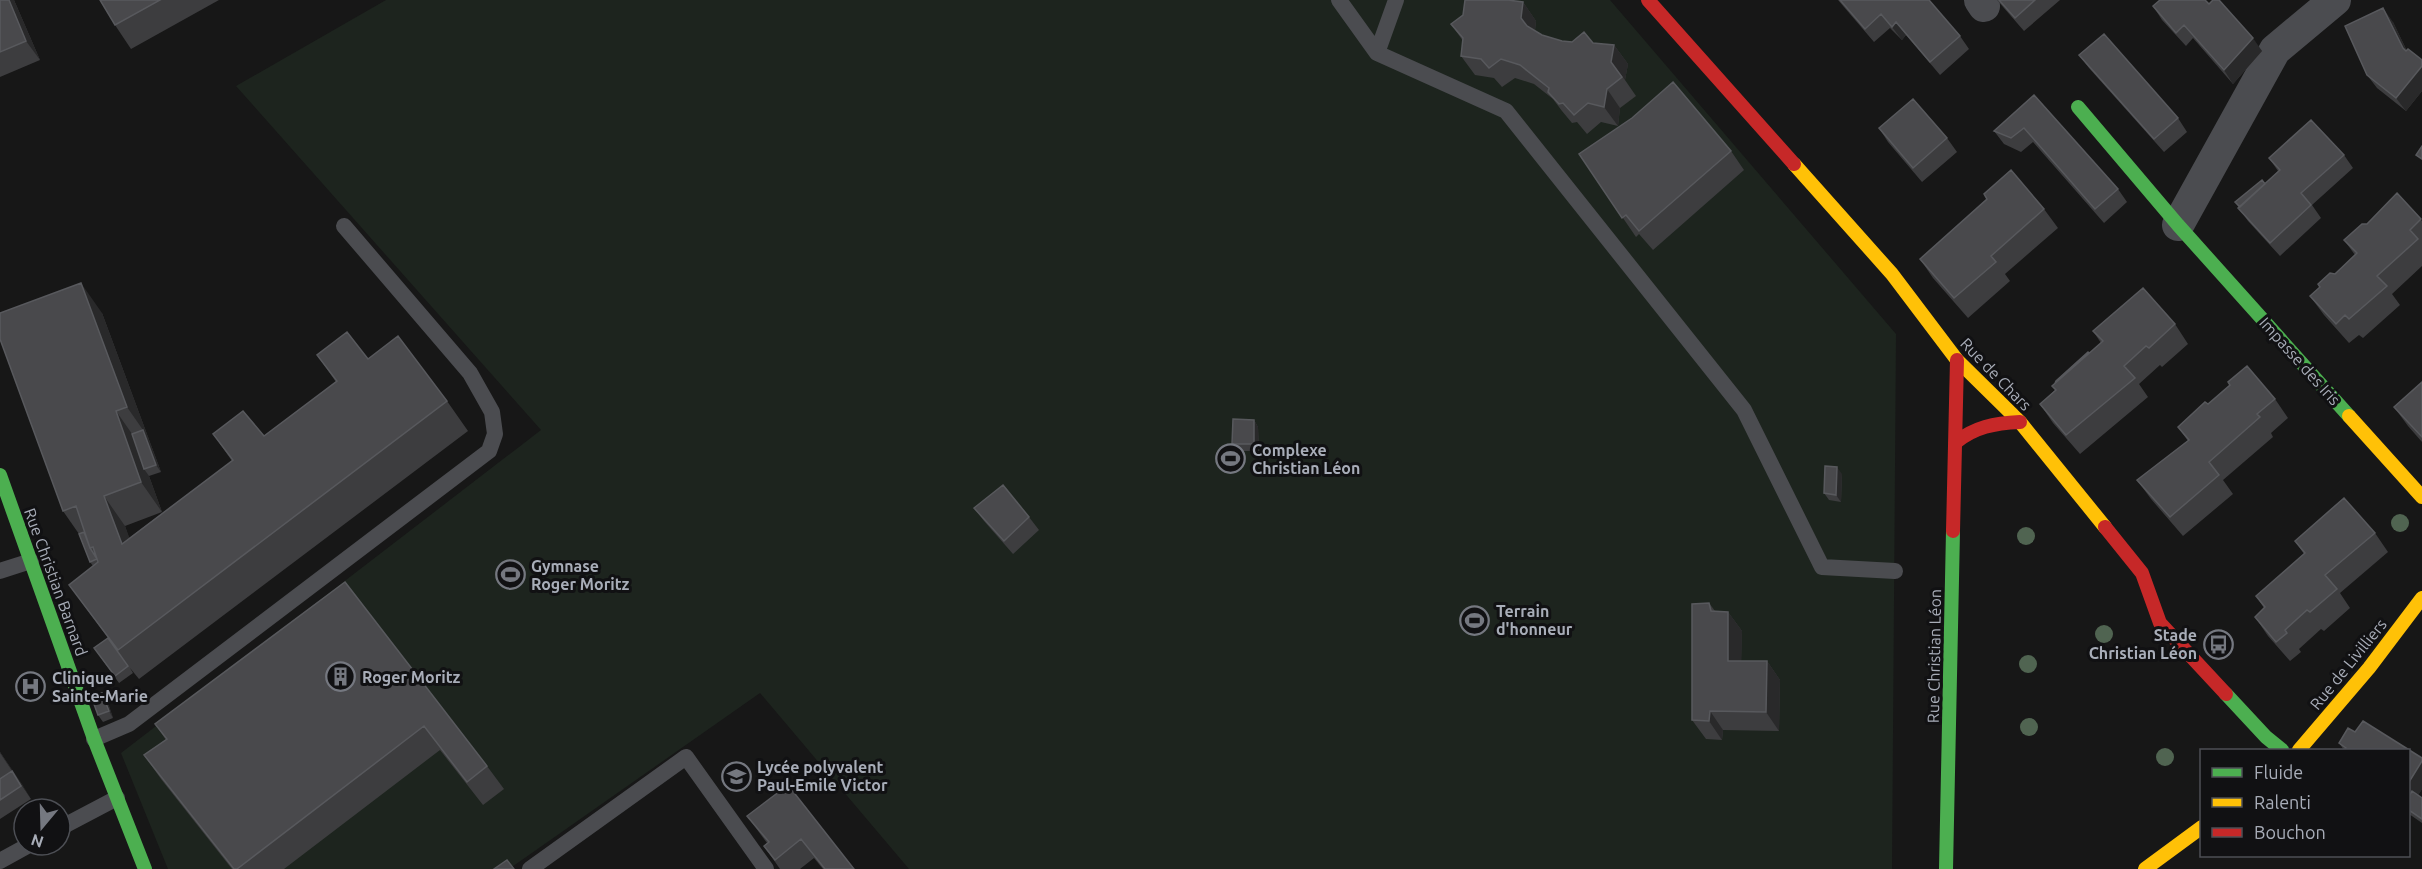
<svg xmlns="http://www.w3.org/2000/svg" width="2422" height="869" viewBox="0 0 2422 869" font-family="Ubuntu,sans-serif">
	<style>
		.green { fill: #1d241e }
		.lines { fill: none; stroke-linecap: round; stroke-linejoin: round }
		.lane { stroke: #4b4c50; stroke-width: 16 }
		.street { stroke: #4b4c50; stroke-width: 32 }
		.fast { stroke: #4caf50; stroke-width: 14 }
		.slow { stroke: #ffc107; stroke-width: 14 }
		.jam { stroke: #c62828; stroke-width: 14 }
		.tree { fill: #506451 }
		.wall { fill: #3d3d3f }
		.shaded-wall { fill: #29292a }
		.building { fill: #49494c; stroke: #58595d; stroke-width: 1.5 }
		.labels { text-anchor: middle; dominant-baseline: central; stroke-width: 6; stroke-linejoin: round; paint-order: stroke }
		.street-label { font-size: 16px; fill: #a8adb8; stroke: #111113 }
		.poi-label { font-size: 16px; font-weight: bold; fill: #a8adb8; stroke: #111113; text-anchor: start }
	</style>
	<rect width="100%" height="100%" fill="#171717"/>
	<!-- green -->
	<path class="green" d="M 386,0 L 1610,0 L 1896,334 L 1892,869 L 909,869 L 760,693 L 509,869 L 168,869 L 121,753 L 541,430 L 236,86 Z"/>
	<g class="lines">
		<!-- lane -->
		<path class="lane" d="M 1339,0 L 1377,53 L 1506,111 L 1744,410 L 1822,567 L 1895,571
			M 1377,53 L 1396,0
			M 0,571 L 31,561
			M 94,739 L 129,724 L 489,451 L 495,434 L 492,412 L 470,373 L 344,226
			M 60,828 L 117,798
			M 0,861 L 29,845
			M 530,869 L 686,757 L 766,869"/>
		<!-- street -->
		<path class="street" d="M 1980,0 L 1984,6
			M 2178,225 L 2275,50 L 2335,0"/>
		<!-- fast -->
		<path class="fast" d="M 2078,107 L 2178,225 L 2349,416
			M 0,475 L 94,739 L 145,869
			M 2226,694 L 2266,737 L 2282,750
			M 1946,869 L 1953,531"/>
		<!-- slow -->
		<path class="slow" d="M 1794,164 L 1892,274 L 1957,360 L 2020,422 L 2105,527
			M 2349,416 L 2422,497
			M 2299,750 L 2369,668 L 2422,598
			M 2145,869 L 2202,827"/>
		<!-- jam -->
		<path class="jam" d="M 1648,0 L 1794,164
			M 1955,443 C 1974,427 1995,423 2020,422
			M 2105,527 L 2142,573 L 2160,623 L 2226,694
			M 1953,531 L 1957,360"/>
	</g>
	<!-- trees -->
	<g class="tree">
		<circle cx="2400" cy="523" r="9"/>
		<circle cx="2026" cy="536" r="9"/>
		<circle cx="2104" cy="634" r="9"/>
		<circle cx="2028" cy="664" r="9"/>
		<circle cx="2029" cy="727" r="9"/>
		<circle cx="2165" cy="757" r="9"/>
	</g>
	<!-- wall -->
	<path class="wall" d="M 0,0 L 14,0 L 40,60 L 0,77 Z
		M 100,0 L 219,0 L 131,49 L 115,25 Z
		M 1838,0 L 1929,0 L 1960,36 L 1969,49 L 1940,75 L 1906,35 L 1902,40 L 1890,28 L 1874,42 Z
		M 1997,0 L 2060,0 L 2024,31 Z
		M 1523,2 L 1536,21 L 1535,31 L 1542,35 L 1562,41 L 1614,45 L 1628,64 L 1625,80 L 1636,96 L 1620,108 L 1618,126 L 1601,122 L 1587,134 L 1577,122 L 1572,123 L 1562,111 L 1553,99 L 1534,84 L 1515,78 L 1502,87 L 1494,78 L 1475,75 L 1461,56 L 1463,41 L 1451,24 L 1463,15 Z
		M 2209,4 L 2262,51 L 2233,84 L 2193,38 L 2186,46 L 2162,20 L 2153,6 Z
		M 2393,22 L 2407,51 L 2422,60 L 2422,91 L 2406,111 L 2377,88 L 2367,75 Z
		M 2079,55 L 2178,118 L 2187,132 L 2164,152 L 2089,68 Z
		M 2034,95 L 2118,189 L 2127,202 L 2104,223 L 2033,142 L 2021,152 L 2004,144 L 1994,131 Z
		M 1879,128 L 1947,138 L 1957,152 L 1922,182 L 1888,142 Z
		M 1731,151 L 1744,170 L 1653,250 L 1639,234 L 1636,237 L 1579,154 Z
		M 2344,155 L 2353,168 L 2312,205 L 2321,218 L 2280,256 L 2248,221 L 2235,202 L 2265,184 L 2278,171 L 2269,158 Z
		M 2397,193 L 2422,221 L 2422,266 L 2392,294 L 2400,305 L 2363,338 L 2359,335 L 2349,343 L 2324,315 L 2310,296 L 2355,255 L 2344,240 L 2367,224 Z
		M 1984,194 L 2044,209 L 2058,228 L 2005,274 L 2010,281 L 1968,318 L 1933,278 L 1920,259 L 1987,199 Z
		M 102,313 L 161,472 L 149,476 L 162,512 L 125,526 L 129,538 L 232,461 L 213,434 L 264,436 L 336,382 L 317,355 L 368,359 L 447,401 L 468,431 L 139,679 L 130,668 L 133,673 L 119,683 L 99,655 L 108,638 L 69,585 L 93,566 L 90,562 L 79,534 L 63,511 Z
		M 2175,324 L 2188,344 L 2162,367 L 2160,365 L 2139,384 L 2148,397 L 2080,454 L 2053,423 L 2040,404 L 2055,390 L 2052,386 L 2101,343 L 2093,331 Z
		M 2422,382 L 2422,442 L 2408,426 L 2394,407 Z
		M 2275,399 L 2288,418 L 2271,433 L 2273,437 L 2223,480 L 2233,494 L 2183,536 L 2151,499 L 2137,480 L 2188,441 L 2178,427 L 2208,404 Z
		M 1254,420 L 1258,427 L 1259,451 L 1237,451 L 1232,444 Z
		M 1842,474 L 1841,502 L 1829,500 L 1824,493 Z
		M 974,508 L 1029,517 L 1039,530 L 1013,554 L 984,521 Z
		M 2375,533 L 2388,552 L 2340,593 L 2350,608 L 2324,631 L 2321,629 L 2299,649 L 2301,652 L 2290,661 L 2268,636 L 2255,617 L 2264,608 L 2256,596 L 2304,554 L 2295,541 Z
		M 345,582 L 487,766 L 504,789 L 483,805 L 440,750 L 284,869 L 232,869 L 161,779 L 144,755 L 166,740 L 155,724 Z
		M 1709,603 L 1715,611 L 1728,612 L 1742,631 L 1741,661 L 1767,661 L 1780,680 L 1779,731 L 1723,730 L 1722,740 L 1706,739 L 1692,720 Z
		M 102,693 L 107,700 L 113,718 L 103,722 L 98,715 Z
		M 2363,721 L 2422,758 L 2422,789 L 2418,795 L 2422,798 L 2422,823 L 2409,814 L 2409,750 L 2344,750 L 2339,743 L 2348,728 L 2355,732 Z
		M 0,752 L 31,799 L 0,819 Z
		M 788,785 L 854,869 L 823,869 L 814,858 L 800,869 L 780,869 L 764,846 L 767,843 L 747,816 Z"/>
	<!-- shaded-wall -->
	<path class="shaded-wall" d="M 9,0 L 14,0 L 40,60 L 26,41 Z
		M 1523,2 L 1536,21 L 1534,37 L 1521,18 Z
		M 2383,8 L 2393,22 L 2412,62 L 2403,48 Z
		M 1896,22 L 1906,35 L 1902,40 L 1892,27 Z
		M 2253,38 L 2262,51 L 2233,84 L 2224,70 Z
		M 1614,45 L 1628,64 L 1625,80 L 1611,62 Z
		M 2422,66 L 2422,91 L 2406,111 L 2396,98 Z
		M 1607,89 L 1620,108 L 1618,126 L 1604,107 Z
		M 81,283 L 102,313 L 161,472 L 156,465 L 143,430 L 127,407 Z
		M 116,411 L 137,441 L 144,469 L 149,476 L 162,512 L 141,482 Z
		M 1254,420 L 1258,427 L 1259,451 L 1254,444 Z
		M 1837,467 L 1842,474 L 1841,502 L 1836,495 Z
		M 104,496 L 125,526 L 143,574 L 122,544 Z
		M 1728,612 L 1742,631 L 1741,680 L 1728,661 Z
		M 1767,661 L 1780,680 L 1779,731 L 1766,712 Z
		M 102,693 L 107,700 L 113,718 L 109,711 Z
		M 1710,711 L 1723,730 L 1722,740 L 1709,721 Z
		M 0,752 L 22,784 L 31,799 L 0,753 Z
		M 2422,761 L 2422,789 L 2409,810 L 2409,782 Z"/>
	<!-- building -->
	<path class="building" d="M 0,0 L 9,0 L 26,41 L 0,52 Z
		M 100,0 L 160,0 L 115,25 Z
		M 1465,0 L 1508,0 L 1523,2 L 1521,18 L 1527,26 L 1542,35 L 1562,41 L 1572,42 L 1584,32 L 1593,43 L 1614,45 L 1611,62 L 1622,77 L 1607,89 L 1604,107 L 1588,103 L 1574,115 L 1563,103 L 1559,104 L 1548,92 L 1549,88 L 1520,65 L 1501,59 L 1489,68 L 1481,59 L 1461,56 L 1463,38 L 1451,24 L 1463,15 Z
		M 1840,0 L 1929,0 L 1960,36 L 1930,62 L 1896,22 L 1892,27 L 1881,14 L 1865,29 Z
		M 1999,0 L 2035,0 L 2015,18 Z
		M 2160,0 L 2205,0 L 2209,4 L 2213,0 L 2219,0 L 2253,38 L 2224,70 L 2184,25 L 2176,33 L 2153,6 Z
		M 2383,8 L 2403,48 L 2406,51 L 2408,49 L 2422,60 L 2422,66 L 2396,98 L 2367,75 L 2345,26 Z
		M 2104,34 L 2178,118 L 2154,139 L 2079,55 Z
		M 1673,82 L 1731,151 L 1639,231 L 1626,215 L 1622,218 L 1579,154 L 1632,118 Z
		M 2034,95 L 2118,189 L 2095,209 L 2024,128 L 2011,138 L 1994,131 Z
		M 1913,99 L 1947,138 L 1913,168 L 1879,128 Z
		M 2311,120 L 2344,155 L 2301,193 L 2311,205 L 2270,243 L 2238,208 L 2280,170 L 2269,158 Z
		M 2422,146 L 2422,159 L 2416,155 Z
		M 2011,170 L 2044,209 L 1991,256 L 1996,262 L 1954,298 L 1920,259 L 1987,199 L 1984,194 Z
		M 2262,180 L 2265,184 L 2240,207 L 2235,202 Z
		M 2397,193 L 2421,219 L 2410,230 L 2418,239 L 2377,276 L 2387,286 L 2349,319 L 2345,315 L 2336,324 L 2310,296 L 2320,287 L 2318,284 L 2330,273 L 2335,274 L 2357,253 L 2344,240 L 2362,224 L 2367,224 Z
		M 81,283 L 127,407 L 116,411 L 141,482 L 104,496 L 122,544 L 233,460 L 213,434 L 243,411 L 264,436 L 337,381 L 317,355 L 347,332 L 368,359 L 398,336 L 447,401 L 118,650 L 69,585 L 98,562 L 93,547 L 90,548 L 76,506 L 63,511 L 0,339 L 0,313 Z
		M 2143,288 L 2175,324 L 2149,348 L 2146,346 L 2124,366 L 2135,378 L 2066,435 L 2040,404 L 2056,390 L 2052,386 L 2103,341 L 2093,331 Z
		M 2088,352 L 2089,353 L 2055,383 L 2056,381 Z
		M 2247,366 L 2275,399 L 2257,414 L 2260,417 L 2209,462 L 2219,475 L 2170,517 L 2137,480 L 2189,440 L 2178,427 L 2205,402 L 2208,404 L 2230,385 L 2228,382 Z
		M 2422,382 L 2422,437 L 2394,407 Z
		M 1233,419 L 1254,420 L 1254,444 L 1232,444 Z
		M 143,430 L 156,465 L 144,469 L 132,434 Z
		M 1825,466 L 1837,467 L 1836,495 L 1824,493 Z
		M 1003,485 L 1029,517 L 1004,541 L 974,508 Z
		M 2344,498 L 2375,533 L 2325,575 L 2337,589 L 2310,612 L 2307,610 L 2285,630 L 2287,633 L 2276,642 L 2255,617 L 2265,607 L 2256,596 L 2305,553 L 2295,541 Z
		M 84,532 L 90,548 L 97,559 L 90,562 L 79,534 Z
		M 345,582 L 487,766 L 467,782 L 424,726 L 237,869 L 234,869 L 144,755 L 167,739 L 155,724 Z
		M 1709,603 L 1711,611 L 1728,612 L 1728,661 L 1767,661 L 1766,712 L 1710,711 L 1709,721 L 1692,720 L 1692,604 Z
		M 108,638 L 128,666 L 115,676 L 94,648 Z
		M 102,693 L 109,711 L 98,715 L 91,696 Z
		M 2363,721 L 2422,758 L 2422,761 L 2409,782 L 2409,750 L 2344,750 L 2346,748 L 2339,743 L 2348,728 L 2355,732 Z
		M 12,771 L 21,786 L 0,800 L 0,779 Z
		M 788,785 L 854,869 L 825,869 L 801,839 L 775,860 L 764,846 L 769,842 L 747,816 Z
		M 2412,791 L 2422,798 L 2422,819 L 2409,810 L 2409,796 Z
		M 507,860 L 514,869 L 494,869 Z"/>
	<!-- icons -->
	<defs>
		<symbol id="stadium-ring" viewBox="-11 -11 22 22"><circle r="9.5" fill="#111113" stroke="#757880" stroke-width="1.5"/><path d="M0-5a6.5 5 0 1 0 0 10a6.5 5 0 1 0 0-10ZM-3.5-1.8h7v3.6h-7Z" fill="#757880"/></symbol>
		<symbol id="bus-ring" viewBox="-11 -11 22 22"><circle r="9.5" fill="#111113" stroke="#757880" stroke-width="1.5"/><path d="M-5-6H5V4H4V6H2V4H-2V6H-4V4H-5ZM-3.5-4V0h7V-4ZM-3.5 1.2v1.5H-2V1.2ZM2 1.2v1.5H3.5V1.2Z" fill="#757880"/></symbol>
		<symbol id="building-ring" viewBox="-11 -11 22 22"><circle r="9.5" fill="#111113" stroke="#757880" stroke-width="1.5"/><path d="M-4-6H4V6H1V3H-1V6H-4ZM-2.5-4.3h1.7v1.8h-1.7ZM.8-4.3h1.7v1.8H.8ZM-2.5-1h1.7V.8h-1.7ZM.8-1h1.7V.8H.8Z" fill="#757880"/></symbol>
		<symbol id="hospital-ring" viewBox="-11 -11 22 22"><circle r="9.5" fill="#111113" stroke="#757880" stroke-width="1.5"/><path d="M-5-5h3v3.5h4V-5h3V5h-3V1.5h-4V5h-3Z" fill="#757880"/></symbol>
		<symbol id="school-ring" viewBox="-11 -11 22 22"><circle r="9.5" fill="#111113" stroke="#757880" stroke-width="1.5"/><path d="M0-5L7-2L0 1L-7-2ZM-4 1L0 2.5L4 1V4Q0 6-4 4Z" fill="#757880"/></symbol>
	</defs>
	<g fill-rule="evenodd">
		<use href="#stadium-ring" x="1214" y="442" width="33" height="33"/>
		<use href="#stadium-ring" x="494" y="558" width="33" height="33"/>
		<use href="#stadium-ring" x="1458" y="604" width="33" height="33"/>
		<use href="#bus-ring" x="2202" y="628" width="33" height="33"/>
		<use href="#building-ring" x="324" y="660" width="33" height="33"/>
		<use href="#hospital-ring" x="14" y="670" width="33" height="33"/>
		<use href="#school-ring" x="720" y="760" width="33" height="33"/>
	</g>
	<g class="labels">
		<!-- street labels -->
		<g class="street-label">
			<text transform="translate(2300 361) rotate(48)">Impasse des Iris</text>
			<text transform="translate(1996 374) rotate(46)">Rue de Chars</text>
			<text transform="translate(56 582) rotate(70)">Rue Christian Barnard</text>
			<text transform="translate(1934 656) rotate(-89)">Rue Christian Léon</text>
			<text transform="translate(2348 664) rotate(-51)">Rue de Livilliers</text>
		</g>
		<!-- poi labels -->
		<g class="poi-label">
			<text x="1252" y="450">Complexe<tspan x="1252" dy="18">Christian Léon</tspan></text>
			<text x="531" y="566">Gymnase<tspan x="531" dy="18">Roger Moritz</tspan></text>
			<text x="1496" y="611">Terrain<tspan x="1496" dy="18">d'honneur</tspan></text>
			<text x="2197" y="635" text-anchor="end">Stade<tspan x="2197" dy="18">Christian Léon</tspan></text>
			<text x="362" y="677">Roger Moritz</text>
			<text x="52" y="678">Clinique<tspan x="52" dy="18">Sainte-Marie</tspan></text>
			<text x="757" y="767">Lycée polyvalent<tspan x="757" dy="18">Paul-Emile Victor</tspan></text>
		</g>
	</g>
	<!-- legend -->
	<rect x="2200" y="749" width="210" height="108" fill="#111113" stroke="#4d4f55" stroke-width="1.5"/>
	<rect x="2212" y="768" width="30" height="9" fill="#4caf50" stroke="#4d4f55" stroke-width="1.5"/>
	<text x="2254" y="779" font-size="18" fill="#a8adb8">Fluide</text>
	<rect x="2212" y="798" width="30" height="9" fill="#ffc107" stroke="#4d4f55" stroke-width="1.5"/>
	<text x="2254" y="809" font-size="18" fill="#a8adb8">Ralenti</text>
	<rect x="2212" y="828" width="30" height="9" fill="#c62828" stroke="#4d4f55" stroke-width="1.5"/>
	<text x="2254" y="839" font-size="18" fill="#a8adb8">Bouchon</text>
	<!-- north arrow -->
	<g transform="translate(42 827) rotate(199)"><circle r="28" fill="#111113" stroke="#4d4f55" stroke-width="1.5"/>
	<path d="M0-4.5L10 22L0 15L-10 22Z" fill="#757880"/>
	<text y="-9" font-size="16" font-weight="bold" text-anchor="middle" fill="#a8adb8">N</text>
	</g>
</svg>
